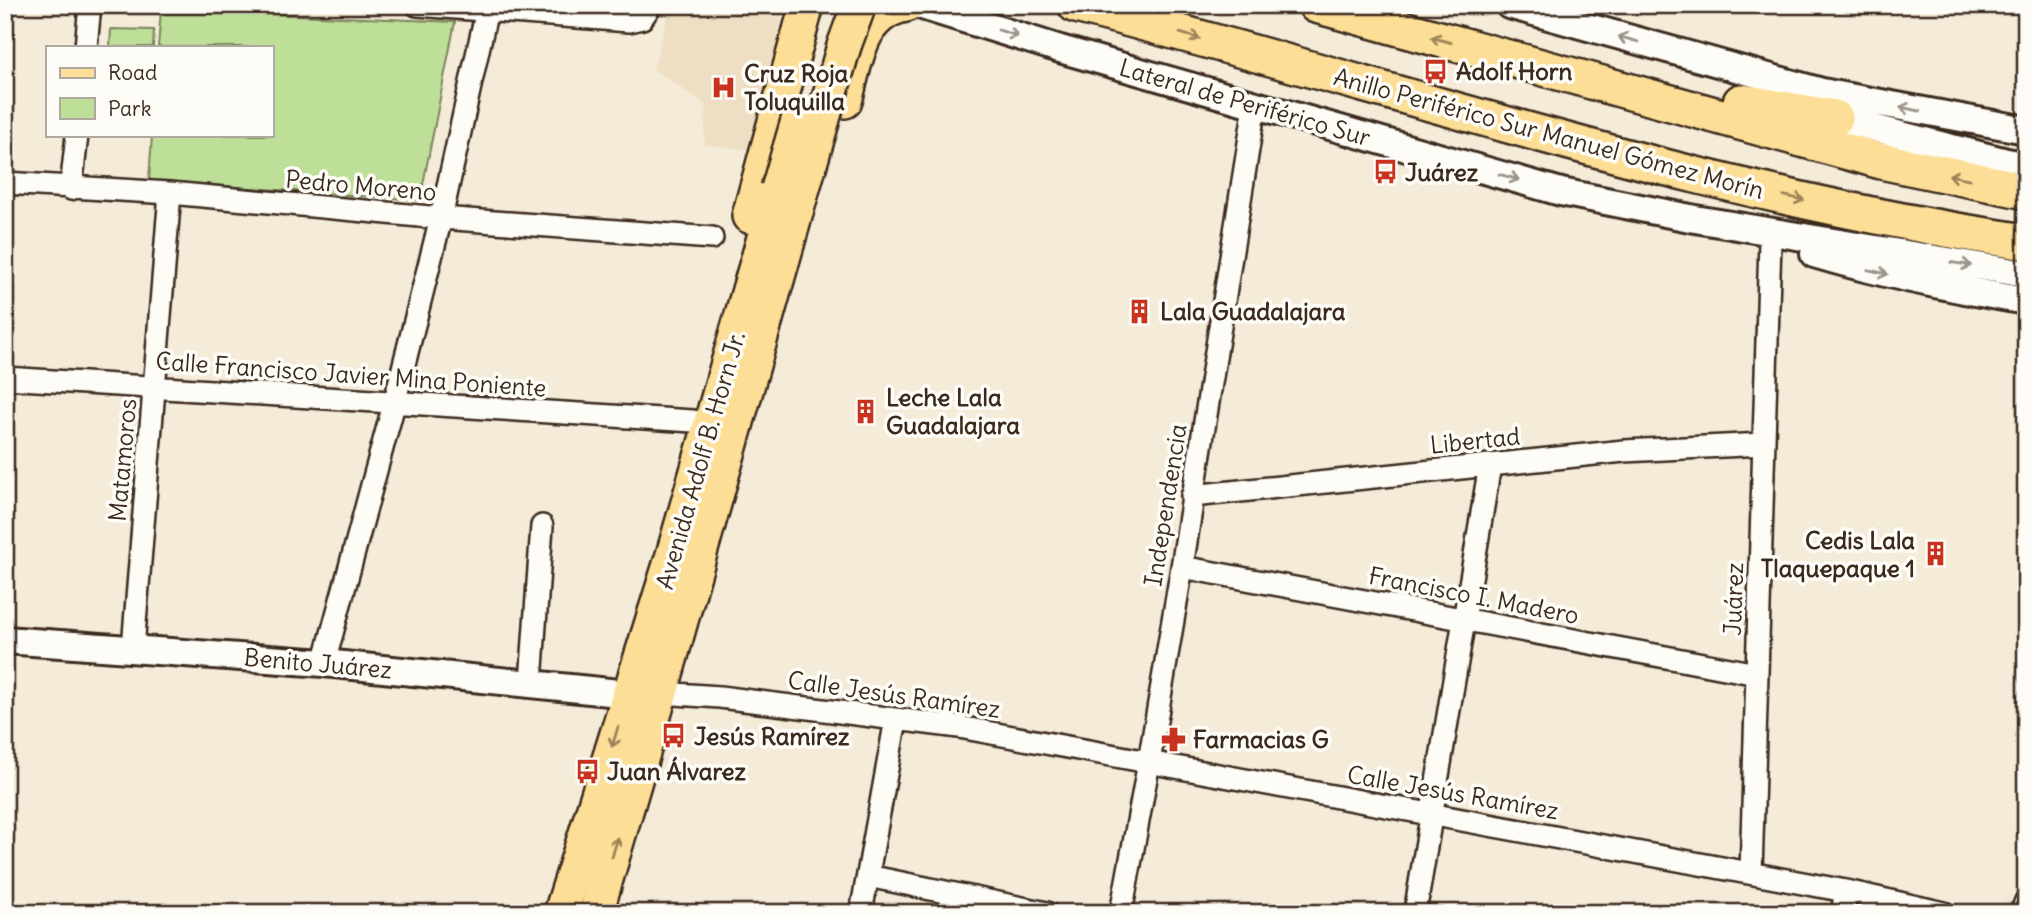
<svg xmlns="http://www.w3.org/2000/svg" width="2031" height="918" viewBox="0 0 2031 918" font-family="Delius,sans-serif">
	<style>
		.built { fill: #eedfc4 }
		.green { fill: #bddf98; stroke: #7c845b; stroke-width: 2 }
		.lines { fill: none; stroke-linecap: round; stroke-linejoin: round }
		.minor-casing { stroke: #3b2a1e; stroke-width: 26 }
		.tertiary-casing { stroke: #3b2a1e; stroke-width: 32 }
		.primary-casing { stroke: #3b2a1e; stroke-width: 38 }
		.trunk-casing { stroke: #3b2a1e; stroke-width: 40 }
		.minor { stroke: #fdfcf7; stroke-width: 21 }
		.tertiary { stroke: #fdfcf7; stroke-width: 26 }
		.primary { stroke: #fdde96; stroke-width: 33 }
		.trunk { stroke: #fdde96; stroke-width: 35 }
		.primary-bridge-casing { stroke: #3b2a1e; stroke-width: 38; stroke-linecap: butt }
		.primary-bridge { stroke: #fdde96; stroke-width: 33 }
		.oneway { stroke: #9c938a }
		.oneway2 { stroke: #9c845a }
		.labels { text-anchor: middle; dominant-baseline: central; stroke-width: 7; stroke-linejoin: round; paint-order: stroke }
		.poi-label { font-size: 24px; font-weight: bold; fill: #3b2a1e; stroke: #fdfcf7; text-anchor: start }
		.street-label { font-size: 24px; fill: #3b2a1e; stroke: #fdfcf7 }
	</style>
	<rect width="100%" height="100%" fill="#f4ebd9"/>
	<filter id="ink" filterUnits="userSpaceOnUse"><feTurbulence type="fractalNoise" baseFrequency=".0143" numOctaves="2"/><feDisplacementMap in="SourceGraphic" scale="14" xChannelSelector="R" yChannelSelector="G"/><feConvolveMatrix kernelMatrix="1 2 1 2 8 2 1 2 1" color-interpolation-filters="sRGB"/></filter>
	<g filter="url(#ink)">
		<!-- built -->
		<path class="built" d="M 671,5 L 772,5 L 783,8 L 776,59 L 754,150 L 704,145 L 706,105 L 653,69 Z"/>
		<!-- green -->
		<path class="green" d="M 161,9 L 455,22 L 420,200 L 149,181 L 152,135 L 271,135 L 271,47 L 158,47 Z
			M 111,29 L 154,30 L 153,47 L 110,47 Z"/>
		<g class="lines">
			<defs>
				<path id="minor" d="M 417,5 L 629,21 L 642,18 L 651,5
					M 86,47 L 90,5
					M 5,183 L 170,193 L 441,218 L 712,238
					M 71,189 L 77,135
					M 5,378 L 693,421
					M 1192,496 L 1624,451 L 1764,444
					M 1182,567 L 1757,674
					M 133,648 L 170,193
					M 324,663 L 394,404 L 441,218 L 488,5
					M 531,682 L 542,526
					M 660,693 L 720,697 L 959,727 L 1846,891 L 1944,913
					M 1751,873 L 1770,241
					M 868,876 L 1047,913
					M 861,913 L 896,719
					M 1121,913 L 1149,762 L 1182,567 L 1255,105
					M 1415,913 L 1490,465
					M 1842,913 L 1846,891
					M 2021,913 L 2026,901"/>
				<path id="tertiary" d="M 919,5 L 1060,49 L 1561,192 L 1695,219 L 2026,274
					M 1509,5 L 1822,92 L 2026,130
					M 1817,111 L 1835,118 L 2007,162 L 2026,165
					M 1814,254 C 1884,275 1954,289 2026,301
					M 5,640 L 324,663 L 629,694"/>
				<path id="primary" d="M 845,101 C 856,62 859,13 906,5
					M 749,216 L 807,5
					M 561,913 L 673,555 L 778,189
					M 596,913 L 662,688 L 801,195"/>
				<path id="trunk" d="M 1076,5 C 1392,86 1703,195 2026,242
					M 1316,5 L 1881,161 L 2026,191
					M 1741,102 L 1835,118"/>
			</defs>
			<!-- minor casing -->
			<use href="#minor" class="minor-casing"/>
			<!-- tertiary casing -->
			<use href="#tertiary" class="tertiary-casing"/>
			<!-- primary casing -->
			<use href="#primary" class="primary-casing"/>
			<!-- trunk casing -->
			<use href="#trunk" class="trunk-casing"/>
			<!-- minor -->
			<use href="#minor" class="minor"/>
			<!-- tertiary -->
			<use href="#tertiary" class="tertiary"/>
			<!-- primary -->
			<use href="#primary" class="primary"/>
			<!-- trunk -->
			<use href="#trunk" class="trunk"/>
			<defs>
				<path id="primary-bridge" d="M 778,189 L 800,114
					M 801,195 L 844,46 L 859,5"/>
			</defs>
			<!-- primary-bridge casing -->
			<use href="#primary-bridge" class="primary-bridge-casing"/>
			<!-- primary-bridge -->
			<use href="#primary-bridge" class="primary-bridge"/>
		</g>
		<!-- one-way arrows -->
		<defs><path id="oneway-shaft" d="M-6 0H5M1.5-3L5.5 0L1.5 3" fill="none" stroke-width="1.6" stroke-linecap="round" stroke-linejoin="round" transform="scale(1.75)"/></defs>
		<g class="oneway">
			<use href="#oneway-shaft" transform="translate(1008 33) rotate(17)"/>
			<use href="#oneway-shaft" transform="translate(1628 39) rotate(-164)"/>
			<use href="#oneway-shaft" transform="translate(1910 109) rotate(-169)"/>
			<use href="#oneway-shaft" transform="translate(1509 177) rotate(16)"/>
			<use href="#oneway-shaft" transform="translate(1961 264) rotate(9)"/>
			<use href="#oneway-shaft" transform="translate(1878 272) rotate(13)"/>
		</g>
		<g class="oneway2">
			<use href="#oneway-shaft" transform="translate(1190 36) rotate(16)"/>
			<use href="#oneway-shaft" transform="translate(1441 40) rotate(-165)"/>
			<use href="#oneway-shaft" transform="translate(1959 177) rotate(-168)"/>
			<use href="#oneway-shaft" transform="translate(1794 198) rotate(13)"/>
			<use href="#oneway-shaft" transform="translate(615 737) rotate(107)"/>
			<use href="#oneway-shaft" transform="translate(615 847) rotate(-74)"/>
		</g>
	</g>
	<!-- icons -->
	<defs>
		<symbol id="bus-bare" viewBox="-9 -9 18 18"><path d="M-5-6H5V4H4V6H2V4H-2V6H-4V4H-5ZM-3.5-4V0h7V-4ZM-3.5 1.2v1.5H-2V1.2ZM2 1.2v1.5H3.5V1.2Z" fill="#c8321e" stroke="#fdfcf7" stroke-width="2.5" paint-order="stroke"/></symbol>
		<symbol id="hospital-bare" viewBox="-9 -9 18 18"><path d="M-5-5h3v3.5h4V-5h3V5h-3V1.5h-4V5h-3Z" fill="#c8321e" stroke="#fdfcf7" stroke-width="2.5" paint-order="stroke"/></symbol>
		<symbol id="building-bare" viewBox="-9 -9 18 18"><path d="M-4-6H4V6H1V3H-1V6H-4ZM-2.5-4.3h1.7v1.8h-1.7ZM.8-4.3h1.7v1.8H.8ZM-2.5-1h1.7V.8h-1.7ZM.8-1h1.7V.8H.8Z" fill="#c8321e" stroke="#fdfcf7" stroke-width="2.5" paint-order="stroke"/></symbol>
		<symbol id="pharmacy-bare" viewBox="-9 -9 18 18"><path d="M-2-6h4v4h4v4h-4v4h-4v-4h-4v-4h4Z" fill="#c8321e" stroke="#fdfcf7" stroke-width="2.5" paint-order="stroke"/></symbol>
	</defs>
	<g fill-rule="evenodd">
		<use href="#bus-bare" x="1418" y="54" width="35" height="35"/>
		<use href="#hospital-bare" x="706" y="70" width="35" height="35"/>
		<use href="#bus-bare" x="1368" y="154" width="35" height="35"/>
		<use href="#building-bare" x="1122" y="294" width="35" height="35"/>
		<use href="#building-bare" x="848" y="394" width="35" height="35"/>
		<use href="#building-bare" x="1918" y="536" width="35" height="35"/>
		<use href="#bus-bare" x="656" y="718" width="35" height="35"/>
		<use href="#pharmacy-bare" x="1156" y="722" width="35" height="35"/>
		<use href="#bus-bare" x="570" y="754" width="35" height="35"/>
	</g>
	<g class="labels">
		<!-- poi labels -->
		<g class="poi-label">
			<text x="1456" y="71">Adolf Horn</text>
			<text x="744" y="73">Cruz Roja<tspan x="744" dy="28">Toluquilla</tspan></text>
			<text x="1405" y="172">Juárez</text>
			<text x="1160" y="311">Lala Guadalajara</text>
			<text x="886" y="397">Leche Lala<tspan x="886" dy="28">Guadalajara</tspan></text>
			<text x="1915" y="540" text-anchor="end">Cedis Lala<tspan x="1915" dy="28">Tlaquepaque 1</tspan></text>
			<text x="694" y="736">Jesús Ramírez</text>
			<text x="1193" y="739">Farmacias G</text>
			<text x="607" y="771">Juan Álvarez</text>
		</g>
		<!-- street labels -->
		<g class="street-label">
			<text transform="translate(1245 102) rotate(16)">Lateral de Periférico Sur</text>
			<text transform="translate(1549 133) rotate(15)">Anillo Periférico Sur Manuel Gómez Morín</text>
			<text transform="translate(361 185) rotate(5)">Pedro Moreno</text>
			<text transform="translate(351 374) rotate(4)">Calle Francisco Javier Mina Poniente</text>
			<text transform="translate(1475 440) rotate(-6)">Libertad</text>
			<text transform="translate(122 460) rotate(-85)">Matamoros</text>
			<text transform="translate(700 460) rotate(-74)">Avenida Adolf B. Horn Jr.</text>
			<text transform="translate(1165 505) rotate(-81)">Independencia</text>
			<text transform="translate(1474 595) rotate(11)">Francisco I. Madero</text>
			<text transform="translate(1733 599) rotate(-88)">Juárez</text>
			<text transform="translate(318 663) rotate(5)">Benito Juárez</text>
			<text transform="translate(894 694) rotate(8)">Calle Jesús Ramírez</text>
			<text transform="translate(1453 792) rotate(10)">Calle Jesús Ramírez</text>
		</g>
	</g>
	<!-- margin -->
	<rect width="2031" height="918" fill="none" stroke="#fdfcf7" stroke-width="28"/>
	<rect x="14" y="14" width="2003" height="890" fill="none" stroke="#3b2a1e" stroke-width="2.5" filter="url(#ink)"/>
	<!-- legend -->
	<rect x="46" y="46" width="228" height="91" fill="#fdfcf7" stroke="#afa8a0" stroke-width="2"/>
	<rect x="60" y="68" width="35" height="10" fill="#fdde96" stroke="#afa8a0" stroke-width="2"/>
	<text x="108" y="80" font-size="21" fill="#3b2a1e">Road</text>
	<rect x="60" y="98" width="35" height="21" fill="#bddf98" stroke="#afa8a0" stroke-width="2"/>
	<text x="108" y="116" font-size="21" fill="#3b2a1e">Park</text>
</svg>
